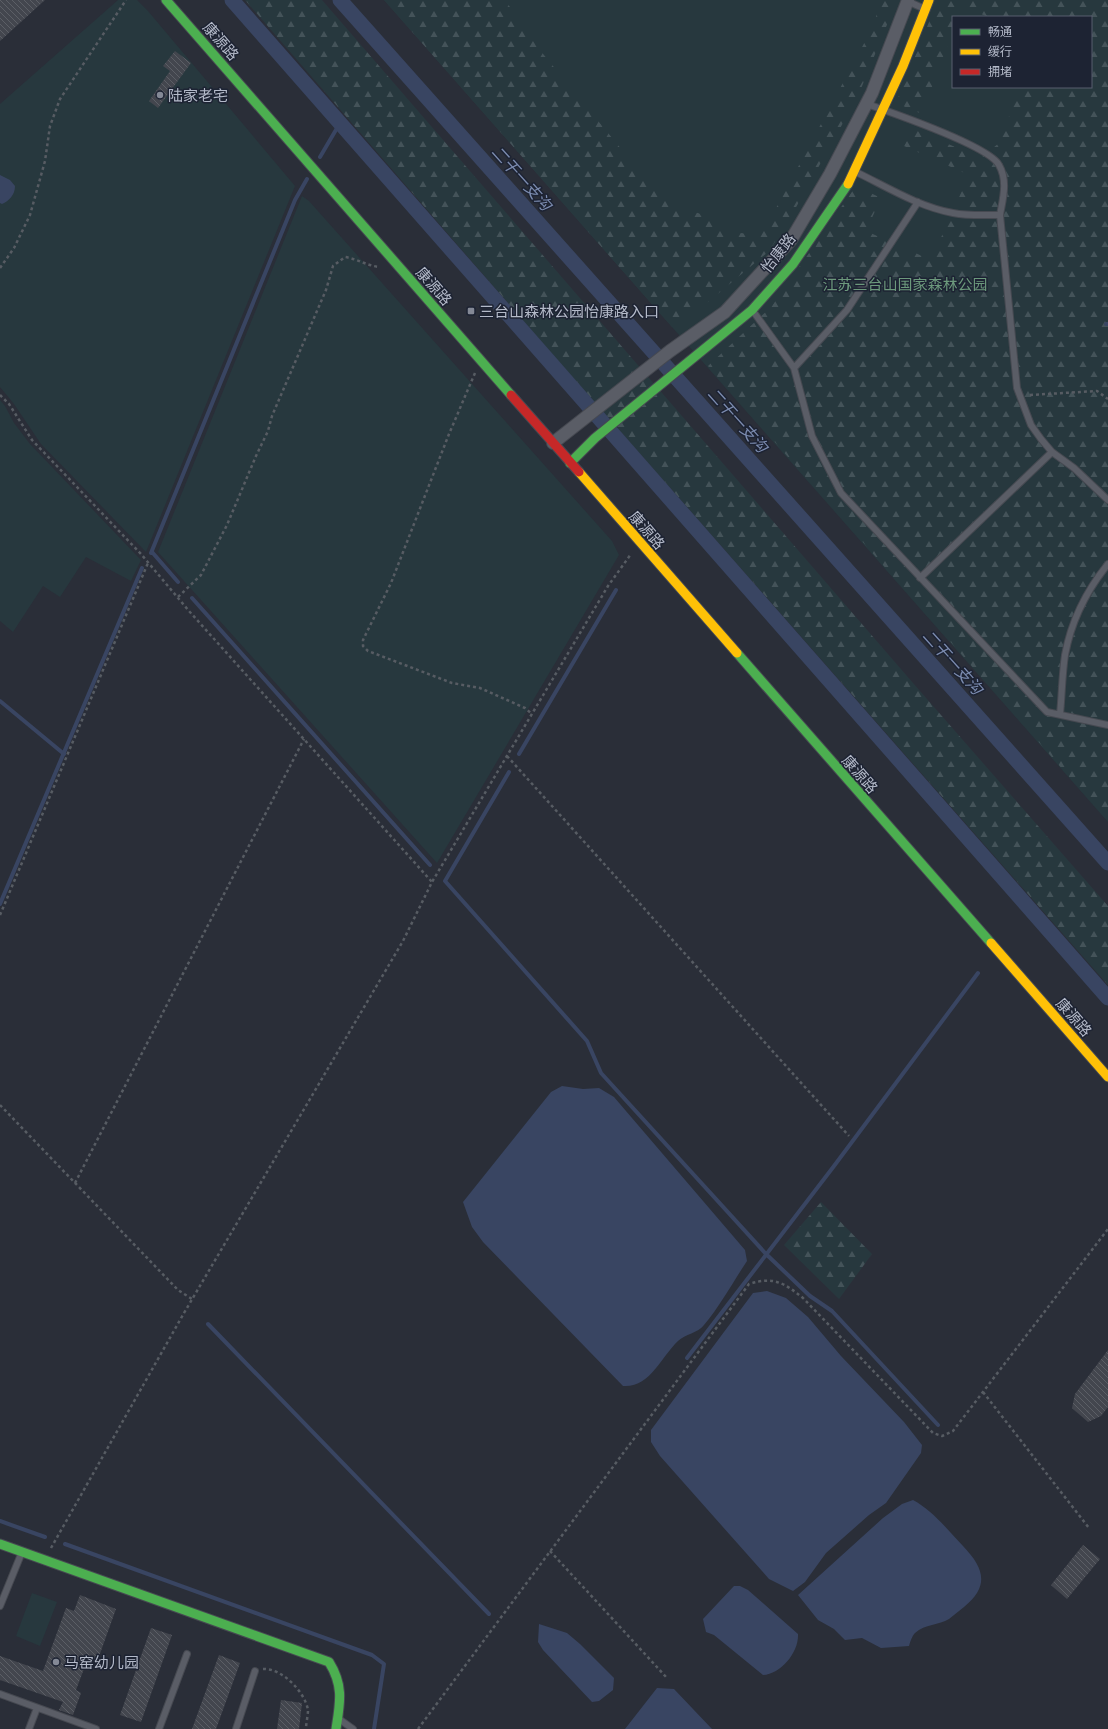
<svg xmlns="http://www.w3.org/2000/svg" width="1108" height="1729" viewBox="0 0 1108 1729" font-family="Mulish,'Noto Sans SC',sans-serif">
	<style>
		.green { fill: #27383e; fill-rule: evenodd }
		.forest { fill: url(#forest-firs) }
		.water { fill: #394562 }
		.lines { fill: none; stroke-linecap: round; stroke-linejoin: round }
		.stream { stroke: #394562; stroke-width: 4 }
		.canal { stroke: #394562; stroke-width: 15 }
		.building { fill: url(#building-back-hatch) }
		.lane-casing { stroke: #464951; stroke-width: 8 }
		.street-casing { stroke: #464951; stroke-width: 14 }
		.fast-casing { stroke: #464951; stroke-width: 11 }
		.slow-casing { stroke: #464951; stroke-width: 11 }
		.jam-casing { stroke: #464951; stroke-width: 11 }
		.path { stroke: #575c63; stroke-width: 2.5; stroke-dasharray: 3 3; stroke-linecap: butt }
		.lane { stroke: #5a5d66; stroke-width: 6 }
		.street { stroke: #5a5d66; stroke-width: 12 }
		.fast { stroke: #4caf50; stroke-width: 9 }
		.slow { stroke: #ffc107; stroke-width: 9 }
		.jam { stroke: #c62828; stroke-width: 9 }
		.poi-dot { fill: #848996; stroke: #1d2333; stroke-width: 1.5 }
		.labels { text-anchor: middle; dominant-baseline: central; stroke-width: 3; stroke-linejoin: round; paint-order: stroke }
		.street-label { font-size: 15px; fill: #b4bac9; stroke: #1d2333 }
		.poi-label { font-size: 15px; fill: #b4bac9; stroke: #1d2333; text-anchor: start }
		.park-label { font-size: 15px; fill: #6c997c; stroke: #1d2333 }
		.water-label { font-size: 16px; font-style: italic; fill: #7c8cb0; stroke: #1d2333 }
	</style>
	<defs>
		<pattern id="forest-firs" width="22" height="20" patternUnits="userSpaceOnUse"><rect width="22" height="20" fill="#27383e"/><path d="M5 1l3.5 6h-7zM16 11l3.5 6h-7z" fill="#445359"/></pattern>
		<pattern id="building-back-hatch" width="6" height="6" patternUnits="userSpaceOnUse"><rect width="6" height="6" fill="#43464e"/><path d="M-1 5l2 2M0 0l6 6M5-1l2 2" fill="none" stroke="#5c5f66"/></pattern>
	</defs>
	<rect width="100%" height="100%" fill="#2a2e38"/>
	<!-- green -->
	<path class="green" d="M 118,0 L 137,0 L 148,11 L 295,186 L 146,552 L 41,444 L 14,404 L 0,387 L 0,104 Z
		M 384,0 L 1108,0 L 1108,822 ZM 953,17 L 1091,17 L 1091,87 L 953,87 Z
		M 302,196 L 309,201 L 612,541 L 619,555 L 437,863 L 158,552 Z
		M 0,400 L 5,406 L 14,423 L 30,444 L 141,560 L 131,581 L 86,557 L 60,597 L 43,586 L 13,632 L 0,621 Z
		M 32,1593 L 57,1602 L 40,1646 L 16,1636 Z"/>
	<!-- forest -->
	<path class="forest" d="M 245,0 L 322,0 L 913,683 L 1108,906 L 1108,985 L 554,356 Z
		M 384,0 L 505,0 L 539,49 L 645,178 L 672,205 L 701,214 L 730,232 L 751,234 L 766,227 L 876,21 L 877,0 L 897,0 L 858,96 L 785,227 L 768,252 L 695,313 L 672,327 Z
		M 938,0 L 1108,0 L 1108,821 L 708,366 L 772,306 L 856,186 L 881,198 L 866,231 L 931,260 L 969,175 L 904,146 L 913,129 L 981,158 L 999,143 L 1020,87 L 1091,87 L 1091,17 L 989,17 L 962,7 L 958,17 L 953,17 L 953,31 L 922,114 L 896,103 Z
		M 821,1202 L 872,1254 L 839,1299 L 784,1245 Z"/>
	<!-- water -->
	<path class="water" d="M 0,175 L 10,180 L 15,186 C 15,195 9,201 2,204 L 0,203 Z
		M 562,1086 L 583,1089 L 599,1088 L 614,1097 L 745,1250 L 747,1261 C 733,1282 720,1306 704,1325 C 698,1333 685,1334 678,1341 C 661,1357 650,1388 623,1386 L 483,1242 L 472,1227 L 463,1202 L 551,1092 Z
		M 767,1291 L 786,1298 L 808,1317 L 841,1356 L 904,1422 L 922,1445 L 921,1453 L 886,1503 L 869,1515 L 826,1553 L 805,1582 L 793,1591 L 769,1579 L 660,1456 L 651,1442 L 651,1430 L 753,1293 Z
		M 913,1500 C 933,1511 947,1529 963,1546 C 984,1568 990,1586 964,1607 C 959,1611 954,1615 949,1619 C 939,1625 925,1624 915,1633 C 912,1636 910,1642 909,1646 L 881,1648 L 862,1638 L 845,1640 L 834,1629 L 818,1620 L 798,1595 L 883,1518 L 902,1504 Z
		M 734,1586 L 740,1586 L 748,1590 L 798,1634 C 799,1652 781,1674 763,1675 L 714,1635 L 706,1632 L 703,1619 Z
		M 539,1624 L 567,1633 L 580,1644 L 614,1678 L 613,1690 L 599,1701 L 592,1702 L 543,1650 L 538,1642 Z
		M 657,1688 L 674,1689 L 712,1729 L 625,1729 Z"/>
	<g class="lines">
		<!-- stream -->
		<path class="stream" d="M 320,157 L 340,123
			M 1106,324 L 1108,324
			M 152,552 L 178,582
			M 151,553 L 295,200 L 307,179
			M 192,598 L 430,865
			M 0,701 L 64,754
			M 519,754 L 616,590
			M 509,772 L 445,881 L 587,1041 L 601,1073 L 766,1254 L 810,1296 L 832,1311 L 938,1425
			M 0,904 L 142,568
			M 208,1324 L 489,1614
			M 687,1358 L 834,1166 L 978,973
			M 0,1521 L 45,1537
			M 65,1544 L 372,1655 L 384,1664 L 374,1729"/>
		<!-- canal -->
		<path class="canal" d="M 232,0 L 1108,998
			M 340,0 L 1108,863"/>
	</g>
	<!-- building -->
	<path class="building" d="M 0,0 L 45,0 L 0,41 Z
		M 175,51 L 191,63 L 158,108 L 149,101 L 170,71 L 163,66 Z
		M 1108,1350 L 1108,1407 L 1101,1416 L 1088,1422 L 1072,1408 L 1075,1394 Z
		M 1083,1545 L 1100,1559 L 1067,1599 L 1051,1585 Z
		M 80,1595 L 116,1609 L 97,1662 L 88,1658 L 76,1690 L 81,1693 L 73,1715 L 59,1710 L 63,1702 L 0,1680 L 0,1656 L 43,1671 L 66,1608 L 74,1611 Z
		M 151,1628 L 172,1635 L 141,1722 L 120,1715 Z
		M 219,1655 L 240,1663 L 216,1729 L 192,1729 Z
		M 281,1700 L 302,1703 L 299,1729 L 277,1729 Z"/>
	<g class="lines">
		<defs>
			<path id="lane" d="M 907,1 L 925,9
				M 856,172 C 887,187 919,207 953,213 C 968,216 984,215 1000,215 C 1003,198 1008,181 999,165 C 989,146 890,112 867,104
				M 1000,215 L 1017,388 L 1031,425 L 1041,439 L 1052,452 L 1074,468 L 1108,500
				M 753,311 L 794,368 L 812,436 L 841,493 L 1047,712 L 1108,725
				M 794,368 L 847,310 L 918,202
				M 920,578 L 1052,452
				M 1060,714 C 1062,695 1062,675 1065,655 C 1071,622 1087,590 1108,564
				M 0,1606 L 22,1552
				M 0,1694 L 96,1729
				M 339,1719 L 353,1729
				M 29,1729 L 37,1708
				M 159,1729 L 187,1654
				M 236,1729 L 255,1671"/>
			<path id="street" d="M 553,443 L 670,351 L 725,312 L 791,240 L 830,174 L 872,93 L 908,0"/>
			<path id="fast" d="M 166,0 L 511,395
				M 570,463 L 595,438 L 752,310 L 793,264 L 848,184
				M 737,653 L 991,943
				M 0,1544 L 329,1662 C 344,1686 340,1703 336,1729"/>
			<path id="slow" d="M 848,184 L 903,66 L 929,0
				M 579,472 L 737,653
				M 991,943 L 1108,1077"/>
			<path id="jam" d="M 511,395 L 579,472"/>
		</defs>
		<!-- lane casing -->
		<use href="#lane" class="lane-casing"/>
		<!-- street casing -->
		<use href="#street" class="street-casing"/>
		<!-- fast casing -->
		<use href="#fast" class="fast-casing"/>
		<!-- slow casing -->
		<use href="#slow" class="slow-casing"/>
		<!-- jam casing -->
		<use href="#jam" class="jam-casing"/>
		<!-- path -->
		<path class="path" d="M 0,268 L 14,248 L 30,215 L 45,161 L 50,126 L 60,99 L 126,0
			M 475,373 L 449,434 L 391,583 L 363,640 L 363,646 L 368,651 L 452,683 L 480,688 L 525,708 L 532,714
			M 0,395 L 9,404 L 32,440 L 141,554 L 189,611 L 432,882
			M 1030,395 L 1097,391 L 1108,399
			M 178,597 L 201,575 L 227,525 L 256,456 L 268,431 L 272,416 L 326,290 L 333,266 L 345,257 C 358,259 367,266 380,267
			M 507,756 L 849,1136
			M 0,915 L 148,563
			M 0,1105 L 178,1290 L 192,1299
			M 75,1183 L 304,739
			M 983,1392 L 1089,1528
			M 51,1548 L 184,1313 L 403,941 L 432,882 L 608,586 L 631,554
			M 550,1551 L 667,1678
			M 263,1669 C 282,1668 305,1692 308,1710 C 308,1716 306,1723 306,1729
			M 418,1729 L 749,1284 C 774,1276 784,1283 803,1298 L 933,1433 L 942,1436 L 953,1431 L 1108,1229"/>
		<!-- lane -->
		<use href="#lane" class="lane"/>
		<!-- street -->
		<use href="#street" class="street"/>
		<!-- fast -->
		<use href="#fast" class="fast"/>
		<!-- slow -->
		<use href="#slow" class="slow"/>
		<!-- jam -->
		<use href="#jam" class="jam"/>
	</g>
	<!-- markers -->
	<g class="poi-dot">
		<circle cx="160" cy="95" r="4"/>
		<rect x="467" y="307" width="8" height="8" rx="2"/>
		<circle cx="56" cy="1662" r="4"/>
	</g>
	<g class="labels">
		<!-- street labels -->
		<g class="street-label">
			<text transform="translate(221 41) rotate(49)">康源路</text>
			<text transform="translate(778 253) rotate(-52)">怡康路</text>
			<text transform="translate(434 286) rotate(49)">康源路</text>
			<text transform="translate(647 530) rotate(49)">康源路</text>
			<text transform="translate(860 774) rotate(49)">康源路</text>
			<text transform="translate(1074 1017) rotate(49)">康源路</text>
		</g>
		<!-- poi labels -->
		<g class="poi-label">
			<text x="168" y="95">陆家老宅</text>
			<text x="479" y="311">三台山森林公园怡康路入口</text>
			<text x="64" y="1662">马窑幼儿园</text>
		</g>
		<!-- park labels -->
		<g class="park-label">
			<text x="905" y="284">江苏三台山国家森林公园</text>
		</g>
		<!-- water labels -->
		<g class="water-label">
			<text transform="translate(522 178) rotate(48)">二干一支沟</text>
			<text transform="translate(738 420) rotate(48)">二干一支沟</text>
			<text transform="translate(953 662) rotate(48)">二干一支沟</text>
		</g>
	</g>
	<!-- legend -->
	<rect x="952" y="16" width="140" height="72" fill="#1d2333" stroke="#595f6f"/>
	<rect x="960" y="29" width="20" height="6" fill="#4caf50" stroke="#595f6f"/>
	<text x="988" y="36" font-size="12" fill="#b4bac9">畅通</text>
	<rect x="960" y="49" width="20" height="6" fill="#ffc107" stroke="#595f6f"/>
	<text x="988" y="56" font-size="12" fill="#b4bac9">缓行</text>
	<rect x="960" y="69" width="20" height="6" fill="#c62828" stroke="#595f6f"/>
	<text x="988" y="76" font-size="12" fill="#b4bac9">拥堵</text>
</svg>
